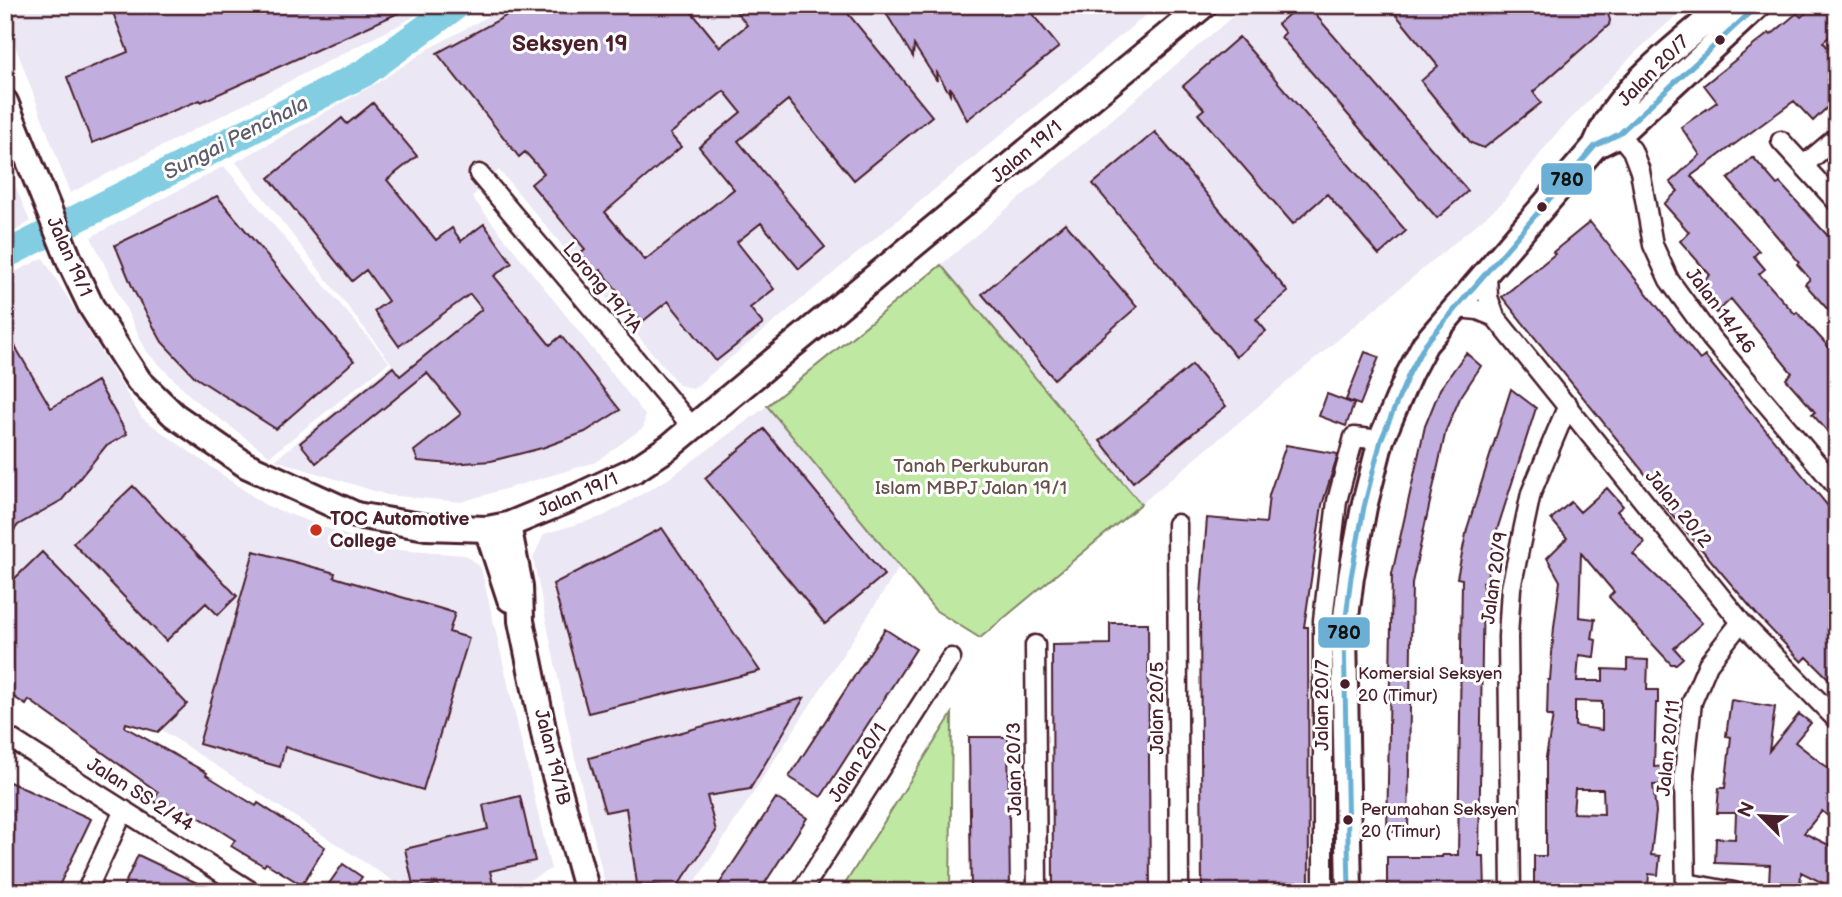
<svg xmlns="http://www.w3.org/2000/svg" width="1842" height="897" viewBox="0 0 1842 897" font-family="'Balsamiq Sans',sans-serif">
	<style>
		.built { fill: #ece7f5 }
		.green { fill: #bfe8a3; stroke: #848467; stroke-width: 2 }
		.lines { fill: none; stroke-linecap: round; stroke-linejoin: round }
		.river { stroke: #82cde2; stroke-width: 28 }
		.building { fill: #c1aede; stroke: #4a1f2b; stroke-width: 2; fill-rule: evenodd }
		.street-casing { stroke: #4a1f2b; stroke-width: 23 }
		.secondary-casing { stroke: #4a1f2b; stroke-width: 30 }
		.street { stroke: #fff; stroke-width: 18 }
		.secondary { stroke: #fff; stroke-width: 24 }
		.bus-1-casing { stroke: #fff; stroke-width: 10 }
		.bus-1 { stroke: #6bb0d4; stroke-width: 5 }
		.bus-dot { fill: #4a1f2b; stroke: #fff; stroke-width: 2.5 }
		.poi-dot { fill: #c8321e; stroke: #fff; stroke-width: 2.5 }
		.labels { text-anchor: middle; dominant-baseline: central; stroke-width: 6; stroke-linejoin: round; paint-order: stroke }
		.bus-label { font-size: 17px; fill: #4a1f2b; stroke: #fff; text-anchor: start }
		.street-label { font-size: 19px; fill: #4a1f2b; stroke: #fff }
		.park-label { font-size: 19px; fill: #675149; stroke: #fff }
		.poi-label { font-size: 19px; font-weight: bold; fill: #4a1f2b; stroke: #fff; text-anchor: start }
		.water-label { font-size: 21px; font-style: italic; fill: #5e5c6b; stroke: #fff }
		.quarter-label { font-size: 23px; font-weight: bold; fill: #4a1f2b; stroke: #fff }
		.line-badge { stroke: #fff; stroke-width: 2.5 }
		.pale-badge-label { font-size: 19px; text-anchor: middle; font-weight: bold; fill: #111 }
	</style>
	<rect width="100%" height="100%" fill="#fff"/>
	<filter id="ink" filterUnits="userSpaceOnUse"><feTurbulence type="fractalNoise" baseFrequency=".0143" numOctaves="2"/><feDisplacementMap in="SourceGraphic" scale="14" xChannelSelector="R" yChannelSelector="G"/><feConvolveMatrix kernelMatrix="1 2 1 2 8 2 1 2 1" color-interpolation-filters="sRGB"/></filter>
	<g filter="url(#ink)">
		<!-- built -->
		<path class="built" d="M 5,5 L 433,5 L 401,24 L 70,193 L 5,18 Z
			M 509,5 L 1158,5 L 693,389 L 679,385 L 499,170 L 472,197 L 645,415 L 644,427 L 596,462 L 461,502 L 387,495 L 275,460 L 392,364 L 236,162 L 377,83 L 430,48 Z
			M 1246,5 L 1688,5 L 1637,51 L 1555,135 L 1502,203 L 1141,504 L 941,265 Z
			M 5,160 L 30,222 L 5,237 Z
			M 224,166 L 389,362 L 270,456 L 193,399 L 147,352 L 91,237 Z
			M 43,258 L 142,418 L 265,505 L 359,540 L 397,550 L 466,555 L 481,568 L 551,869 L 506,892 L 410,892 L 186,746 L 5,625 L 5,277 Z
			M 767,406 L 899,568 L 689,892 L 607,892 L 574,754 L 533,558 L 544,534 L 604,516 L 668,479 Z"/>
		<!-- green -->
		<path class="green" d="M 941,265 L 1141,504 L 980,638 L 935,610 L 767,406 Z
			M 952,714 L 950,892 L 840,892 Z"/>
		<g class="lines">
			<!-- river -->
			<path class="river" d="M 5,255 L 364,73 L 457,5"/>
		</g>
		<!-- building -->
		<path class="building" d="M 110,5 L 416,5 L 201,102 L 200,100 L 92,143 L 67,77 L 128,52 Z
			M 526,5 L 686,5 L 720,47 L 747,25 L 731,5 L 841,5 L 932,116 L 854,180 L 788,100 L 738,141 L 825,247 L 799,269 L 761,223 L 737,242 L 774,289 L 750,308 L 763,324 L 716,361 L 668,301 L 642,322 L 601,270 L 597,273 L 580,253 L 585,249 L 531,184 L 544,173 L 525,152 L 519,157 L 437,53 ZM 724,91 L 741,112 L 699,147 L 734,189 L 645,260 L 605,212 L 681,147 L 670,134 Z
			M 881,5 L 1025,5 L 1059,47 L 967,120 L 950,87 L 950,94 L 936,71 L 937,81 L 914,45 L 913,57 Z
			M 1299,5 L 1307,5 L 1468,191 L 1437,218 L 1281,37 L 1285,33 L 1278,24 Z
			M 1388,5 L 1605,5 L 1610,20 L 1609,25 L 1533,92 L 1541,103 L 1484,148 L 1471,143 L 1421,81 L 1438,66 Z
			M 1815,5 L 1837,5 L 1837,30 L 1823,42 L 1829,49 L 1827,50 L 1837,60 L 1837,98 L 1813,121 L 1794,101 L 1691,176 L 1759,251 L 1754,256 L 1765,269 L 1759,274 L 1795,314 L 1797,312 L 1837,356 L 1837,442 L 1812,414 L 1815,412 L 1786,379 L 1792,373 L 1731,299 L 1716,313 L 1695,289 L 1710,275 L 1680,241 L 1689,232 L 1664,204 L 1678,191 L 1670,182 L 1700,155 L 1681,127 L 1717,102 L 1704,85 L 1769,33 L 1771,35 L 1797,13 L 1801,17 Z
			M 1239,37 L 1406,231 L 1379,255 L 1327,194 L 1293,224 L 1198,114 L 1204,109 L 1183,86 Z
			M 373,103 L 417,156 L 387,180 L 436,240 L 452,228 L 461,241 L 484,224 L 512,263 L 494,276 L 550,345 L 561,336 L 620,410 L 585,432 L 542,448 L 491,461 L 451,464 L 418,461 L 414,451 L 461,414 L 427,373 L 316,463 L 300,443 L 393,367 L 400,376 L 482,309 L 470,294 L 399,346 L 374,311 L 388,301 L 366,270 L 352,281 L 269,178 L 342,118 L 347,124 Z
			M 1155,132 L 1288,292 L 1256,319 L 1266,331 L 1236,357 L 1093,184 Z
			M 1753,157 L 1777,185 L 1780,183 L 1837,246 L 1837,306 L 1830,312 L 1805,284 L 1810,279 L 1797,264 L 1799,262 L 1728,179 Z
			M 217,196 L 354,361 L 276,429 L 195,377 L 162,342 L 134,291 L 115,245 Z
			M 1590,222 L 1700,360 L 1705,356 L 1837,517 L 1837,687 L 1807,657 L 1802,662 L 1759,617 L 1663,504 L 1667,501 L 1502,297 L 1555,254 L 1553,252 Z
			M 1065,223 L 1137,307 L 1054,379 L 982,294 Z
			M 5,329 L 51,408 L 97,381 L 127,434 L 105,447 L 62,500 L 18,525 L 5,541 Z
			M 1365,352 L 1379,357 L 1360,405 L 1346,400 Z
			M 1466,353 L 1481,366 L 1460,398 L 1446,430 L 1412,583 L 1408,832 L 1387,832 L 1392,574 L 1425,426 L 1440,389 Z
			M 1192,365 L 1226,406 L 1133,482 L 1100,441 Z
			M 1511,389 L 1536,408 L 1496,533 L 1486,583 L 1483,582 L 1479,856 L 1484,856 L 1485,892 L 1387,892 L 1387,857 L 1442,857 L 1442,855 L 1458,855 L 1462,579 L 1457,578 L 1467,529 Z
			M 1327,394 L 1354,404 L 1346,426 L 1319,416 Z
			M 764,429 L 884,575 L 825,624 L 705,478 Z
			M 1286,445 L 1338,454 L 1322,505 L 1304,627 L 1308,627 L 1309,892 L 1202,892 L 1200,608 L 1207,518 L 1266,523 L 1269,495 Z
			M 133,486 L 237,596 L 218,615 L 206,603 L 166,641 L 73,543 Z
			M 1607,488 L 1623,506 L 1617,511 L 1645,543 L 1633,554 L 1673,592 L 1702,623 L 1674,648 L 1683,658 L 1676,664 L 1671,664 L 1609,597 L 1614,592 L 1581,553 L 1579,617 L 1595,619 L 1592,639 L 1596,640 L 1594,657 L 1579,655 L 1577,681 L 1603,681 L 1603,669 L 1627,670 L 1627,659 L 1648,660 L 1647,690 L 1658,690 L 1658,703 L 1656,703 L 1654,767 L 1668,766 L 1668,784 L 1653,785 L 1656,812 L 1651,855 L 1660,856 L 1658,875 L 1649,874 L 1648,887 L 1593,884 L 1593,888 L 1534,889 L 1534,856 L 1546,856 L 1546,757 L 1553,716 L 1547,716 L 1548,680 L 1550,680 L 1554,627 L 1560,581 L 1547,558 L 1567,538 L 1551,519 L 1571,502 L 1580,512 ZM 1575,701 L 1602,702 L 1602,730 L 1575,726 ZM 1575,789 L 1603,789 L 1604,814 L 1573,813 Z
			M 662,528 L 760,671 L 588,713 L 553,584 Z
			M 254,551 L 335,573 L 334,577 L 455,613 L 449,632 L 469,638 L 423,790 L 285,747 L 280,767 L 199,744 Z
			M 42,552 L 187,704 L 158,732 L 126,723 L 125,727 L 207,773 L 206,775 L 256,806 L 258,803 L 325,847 L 302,885 L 266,863 L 264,866 L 231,846 L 235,840 L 186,809 L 182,817 L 153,801 L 158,792 L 29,700 L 26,705 L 5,691 L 5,588 Z
			M 1110,623 L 1148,623 L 1150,892 L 1053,892 L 1052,645 L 1110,644 Z
			M 885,629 L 916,649 L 821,797 L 789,777 Z
			M 804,698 L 750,789 L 707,796 L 716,831 L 677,887 L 637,884 L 626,808 L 605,812 L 589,758 Z
			M 1731,700 L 1775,707 L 1769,751 L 1799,714 L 1811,723 L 1795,742 L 1837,775 L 1837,824 L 1822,811 L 1804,833 L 1837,849 L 1837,890 L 1801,872 L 1800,889 L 1786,889 L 1786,883 L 1769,882 L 1770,865 L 1715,863 L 1716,838 L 1735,839 L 1736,813 L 1717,813 L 1719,788 L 1725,788 L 1731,737 L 1726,736 Z
			M 969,737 L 1008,737 L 1010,892 L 971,892 Z
			M 5,780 L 91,819 L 56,892 L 5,892 Z
			M 520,796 L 535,861 L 490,871 L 495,892 L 440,892 L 438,884 L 414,889 L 405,849 L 488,829 L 483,805 Z
			M 776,798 L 807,818 L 759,892 L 714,892 Z
			M 138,855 L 216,892 L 121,892 Z
			M 343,864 L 362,877 L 351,892 L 323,892 Z"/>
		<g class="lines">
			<defs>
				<path id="street" d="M 1619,134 L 1632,150 L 1640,171 L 1653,245 L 1669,280 L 1711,338 L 1837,487
					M 1781,141 L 1837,202
					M 1804,165 L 1837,137
					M 479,174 L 694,429
					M 1487,273 L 1488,297 L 1495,317 L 1741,622 L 1837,720
					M 1457,308 L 1478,310 L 1495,317
					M 1177,524 L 1179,892
					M 1035,645 L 1037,892
					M 5,735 L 252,892
					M 1686,883 L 1734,892
					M 86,892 L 124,810
					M 801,892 L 951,658
					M 1323,892 L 1323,620 L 1337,501 L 1354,437 L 1381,440
					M 1511,892 L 1508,637 L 1511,588 L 1531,493 L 1568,405
					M 1686,892 L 1684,774 L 1692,702 L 1708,664 L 1741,622"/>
				<path id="secondary" d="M 5,102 L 70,262 L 91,306 L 124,358 L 139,381 L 174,415 L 246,465 L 356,515 L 426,527 L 487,529 L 508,525 L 578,496 L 636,469 L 669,447 L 1204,5
					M 1595,146 L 1619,134 L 1758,5
					M 508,525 L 520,586 L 521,621 L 546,743 L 587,892
					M 487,529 L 510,599
					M 1349,892 L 1344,633 L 1351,577 L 1364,507 L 1381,440 L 1409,374 L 1425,344 L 1595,146 C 1599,138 1602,129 1607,121 C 1632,78 1687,38 1725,5"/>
			</defs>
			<!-- street casing -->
			<use href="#street" class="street-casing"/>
			<!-- secondary casing -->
			<use href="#secondary" class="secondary-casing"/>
			<!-- street -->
			<use href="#street" class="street"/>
			<!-- secondary -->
			<use href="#secondary" class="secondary"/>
			<defs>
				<path id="bus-1" d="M 1349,892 L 1344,633 L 1351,577 L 1364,507 L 1381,440 L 1409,374 L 1425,344 L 1595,146 L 1619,134 L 1758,5"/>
			</defs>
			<!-- bus-1 casing -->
			<use href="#bus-1" class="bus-1-casing"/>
			<!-- bus-1 -->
			<use href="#bus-1" class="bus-1"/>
		</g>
	</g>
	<!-- markers -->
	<g class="bus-dot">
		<circle cx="1720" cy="40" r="6"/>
		<circle cx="1542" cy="207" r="6"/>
		<circle cx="1345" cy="684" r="6"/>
		<circle cx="1348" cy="820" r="6"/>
	</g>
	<circle class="poi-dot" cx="316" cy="530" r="7"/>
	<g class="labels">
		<!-- bus labels -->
		<g class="bus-label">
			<text x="1358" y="674">Komersial Seksyen<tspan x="1358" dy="22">20 (Timur)</tspan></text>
			<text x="1361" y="810">Perumahan Seksyen<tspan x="1361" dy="22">20 (Timur)</tspan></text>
		</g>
		<!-- street labels -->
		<g class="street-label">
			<text transform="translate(1654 71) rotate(-45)">Jalan 20/7</text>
			<text transform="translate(1027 152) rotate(-40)">Jalan 19/1</text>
			<text transform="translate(69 257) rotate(66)">Jalan 19/1</text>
			<text transform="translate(602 288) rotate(50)">Lorong 19/1A</text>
			<text transform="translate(1720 311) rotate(53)">Jalan 14/46</text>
			<text transform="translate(578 495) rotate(-23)">Jalan 19/1</text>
			<text transform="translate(1678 509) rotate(51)">Jalan 20/2</text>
			<text transform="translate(1495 578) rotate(-82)">Jalan 20/9</text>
			<text transform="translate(1322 705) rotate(-90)">Jalan 20/7</text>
			<text transform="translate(1157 708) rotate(-90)">Jalan 20/5</text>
			<text transform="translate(1669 748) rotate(-84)">Jalan 20/11</text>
			<text transform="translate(552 757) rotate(76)">Jalan 19/1B</text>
			<text transform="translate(858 763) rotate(-57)">Jalan 20/1</text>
			<text transform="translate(1015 769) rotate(-91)">Jalan 20/3</text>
			<text transform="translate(140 795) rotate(32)">Jalan SS 2/44</text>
		</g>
		<!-- park labels -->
		<g class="park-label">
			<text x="971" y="466">Tanah Perkuburan<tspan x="971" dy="22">Islam MBPJ Jalan 19/1</tspan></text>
		</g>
		<!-- poi labels -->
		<g class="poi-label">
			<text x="330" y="519">TOC Automotive<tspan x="330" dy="22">College</tspan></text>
		</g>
		<!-- water labels -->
		<g class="water-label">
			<text transform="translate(236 138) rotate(-27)">Sungai Penchala</text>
		</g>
		<!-- quarter labels -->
		<g class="quarter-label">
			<text x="570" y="44">Seksyen 19</text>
		</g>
	</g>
	<g class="line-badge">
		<rect x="1540" y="162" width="53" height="34" rx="7" fill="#6bb0d4"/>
		<rect x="1317" y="616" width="54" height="33" rx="7" fill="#6bb0d4"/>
	</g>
	<g class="pale-badge-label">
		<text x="1567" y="186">780</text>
		<text x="1344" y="639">780</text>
	</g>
	<!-- margin -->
	<rect width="1842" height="897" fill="none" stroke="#fff" stroke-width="28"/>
	<rect x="14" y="14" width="1814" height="869" fill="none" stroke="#4a1f2b" stroke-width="2.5" filter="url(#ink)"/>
	<!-- north arrow -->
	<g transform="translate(1761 816) rotate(294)" stroke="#ffffff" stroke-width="5" paint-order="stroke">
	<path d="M0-5L12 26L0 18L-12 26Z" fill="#4a1f2b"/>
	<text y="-10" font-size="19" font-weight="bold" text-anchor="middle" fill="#4a1f2b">N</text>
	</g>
</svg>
